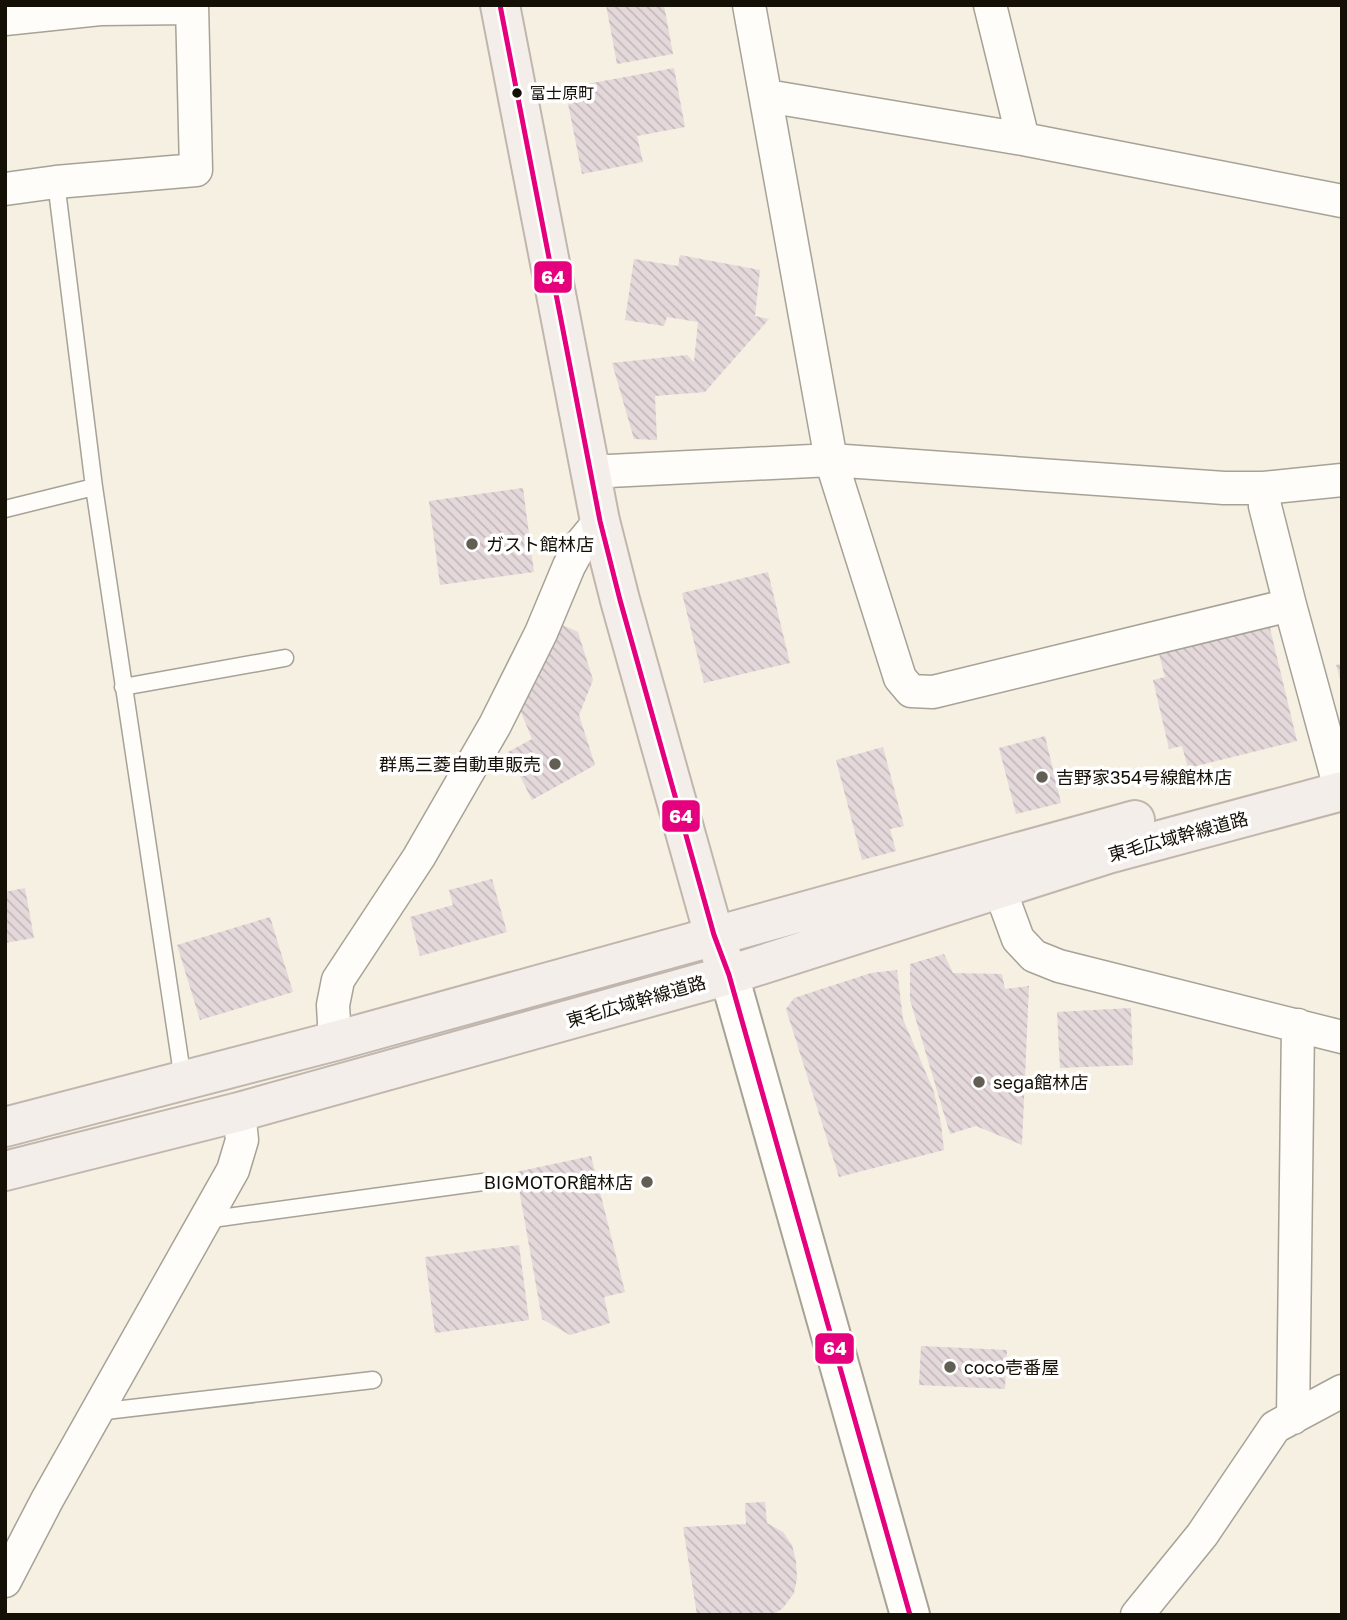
<svg xmlns="http://www.w3.org/2000/svg" width="1347" height="1620" viewBox="0 0 1347 1620" font-family="'Golos Text','Noto Sans JP',sans-serif">
	<style>
		.building { fill: url(#building-back-hatch) }
		.lines { fill: none; stroke-linecap: round; stroke-linejoin: round }
		.service-casing { stroke: #a7a296; stroke-width: 19 }
		.minor-casing { stroke: #a7a296; stroke-width: 35 }
		.tertiary-casing { stroke: #a7a296; stroke-width: 42 }
		.trunk-casing { stroke: #c1b6ad; stroke-width: 42 }
		.service { stroke: #fefdfa; stroke-width: 16 }
		.minor { stroke: #fefdfa; stroke-width: 32 }
		.tertiary { stroke: #fefdfa; stroke-width: 38 }
		.trunk { stroke: #f4eeea; stroke-width: 38 }
		.bus-1-casing { stroke: #fff; stroke-width: 10 }
		.bus-1 { stroke: #e5007d; stroke-width: 5 }
		.bus-dot { fill: #151006; stroke: #fff; stroke-width: 2.5 }
		.poi-dot { fill: #635e53; stroke: #fff; stroke-width: 2.5 }
		.labels { text-anchor: middle; dominant-baseline: central; stroke-width: 7; stroke-linejoin: round; paint-order: stroke }
		.bus-label { font-size: 16px; fill: #151006; stroke: #fff; text-anchor: start }
		.poi-label { font-size: 18px; fill: #151006; stroke: #fff; text-anchor: start }
		.street-label { font-size: 18px; fill: #151006; stroke: #fff }
		.line-badge { stroke: #fff; stroke-width: 2.5 }
		.badge-label { font-size: 19px; text-anchor: middle; font-weight: bold; fill: #fff }
	</style>
	<defs>
		<pattern id="building-back-hatch" width="6" height="6" patternUnits="userSpaceOnUse" patternTransform="scale(1.75)"><rect width="6" height="6" fill="#e4d8da"/><path d="M-1 5l2 2M0 0l6 6M5-1l2 2" fill="none" stroke="#c3b8ba"/></pattern>
	</defs>
	<rect width="100%" height="100%" fill="#f5f0e1"/>
	<!-- building -->
	<path class="building" d="M 606,5 L 664,5 L 673,54 L 617,64 Z
		M 674,68 L 685,127 L 637,136 L 643,162 L 582,174 L 565,88 Z
		M 680,255 L 760,270 L 755,316 L 769,319 L 705,392 L 655,396 L 657,440 L 634,439 L 612,363 L 687,355 L 694,362 L 698,322 L 667,317 L 664,326 L 625,320 L 634,259 L 678,266 Z
		M 523,488 L 534,572 L 440,585 L 429,501 Z
		M 768,572 L 790,663 L 704,683 L 682,593 Z
		M 560,624 L 578,632 L 593,680 L 579,715 L 595,765 L 532,800 L 508,752 L 532,739 L 519,707 Z
		M 1269,624 L 1297,741 L 1188,768 L 1182,746 L 1169,749 L 1153,680 L 1165,677 L 1158,650 Z
		M 1342,664 L 1342,682 L 1341,682 L 1336,665 Z
		M 1045,736 L 1061,803 L 1016,814 L 999,748 Z
		M 883,747 L 904,826 L 890,829 L 896,851 L 862,860 L 836,760 Z
		M 492,879 L 507,932 L 420,956 L 410,917 L 453,905 L 449,890 Z
		M 25,888 L 34,938 L 5,943 L 5,892 Z
		M 270,917 L 293,992 L 200,1020 L 177,945 Z
		M 944,954 L 953,973 L 1002,974 L 1005,989 L 1029,986 L 1022,1145 L 976,1126 L 950,1134 L 910,1000 L 910,964 Z
		M 897,970 L 903,1019 L 934,1092 L 941,1124 L 944,1150 L 839,1177 L 786,1009 L 794,998 L 871,973 Z
		M 1131,1008 L 1133,1065 L 1060,1068 L 1057,1012 Z
		M 591,1156 L 625,1292 L 604,1297 L 610,1323 L 570,1335 L 542,1319 L 516,1172 Z
		M 519,1245 L 529,1320 L 435,1333 L 425,1257 Z
		M 921,1346 L 1007,1350 L 1005,1389 L 919,1385 Z
		M 765,1502 L 767,1523 L 783,1532 L 792,1545 L 796,1561 L 797,1579 L 794,1593 L 783,1608 L 773,1615 L 697,1615 L 683,1527 L 746,1524 L 745,1503 Z"/>
	<g class="lines">
		<defs>
			<path id="service" d="M 56,182 L 94,487
				M 5,509 L 94,487 L 183,1080
				M 123,687 L 285,658
				M 205,1220 L 483,1182
				M 97,1412 L 373,1380"/>
			<path id="minor" d="M 749,5 L 831,460 L 900,678 L 911,691 L 933,692 L 1290,605
				M 990,5 L 1023,139
				M 5,19 L 100,9 L 192,8
				M 767,96 L 1023,139 L 1342,201
				M 5,189 L 56,182 L 196,170 L 192,5
				M 589,472 L 831,460 L 1224,488 L 1264,488 L 1342,480
				M 1264,488 L 1265,506 L 1290,605 L 1341,792
				M 1000,890 L 1018,939 L 1034,956 L 1059,966 L 1342,1037
				M 335,1041 L 333,1005 L 338,980 L 419,857 L 495,725 L 541,633 L 569,566 L 581,544 L 600,521
				M 1293,1418 L 1298,1025
				M 5,1581 L 47,1500 L 233,1170 L 242,1140 L 239,1112
				M 1137,1615 L 1202,1535 L 1275,1427 L 1342,1391"/>
			<path id="tertiary" d="M 729,975 L 910,1615"/>
			<path id="trunk" d="M 500,5 L 600,521 L 620,600 L 714,935 L 723,960
				M 5,1127 L 335,1041 L 1135,820
				M 5,1171 L 239,1112 L 729,975 L 1108,854 L 1342,791"/>
		</defs>
		<!-- service casing -->
		<use href="#service" class="service-casing"/>
		<!-- minor casing -->
		<use href="#minor" class="minor-casing"/>
		<!-- tertiary casing -->
		<use href="#tertiary" class="tertiary-casing"/>
		<!-- trunk casing -->
		<use href="#trunk" class="trunk-casing"/>
		<!-- service -->
		<use href="#service" class="service"/>
		<!-- minor -->
		<use href="#minor" class="minor"/>
		<!-- tertiary -->
		<use href="#tertiary" class="tertiary"/>
		<!-- trunk -->
		<use href="#trunk" class="trunk"/>
		<defs>
			<path id="bus-1" d="M 500,5 L 600,521 L 620,600 L 714,935 L 729,975 L 910,1615"/>
		</defs>
		<!-- bus-1 casing -->
		<use href="#bus-1" class="bus-1-casing"/>
		<!-- bus-1 -->
		<use href="#bus-1" class="bus-1"/>
	</g>
	<!-- markers -->
	<circle class="bus-dot" cx="517" cy="93" r="6"/>
	<g class="poi-dot">
		<circle cx="472" cy="544" r="7"/>
		<circle cx="555" cy="764" r="7"/>
		<circle cx="1042" cy="777" r="7"/>
		<circle cx="979" cy="1082" r="7"/>
		<circle cx="647" cy="1182" r="7"/>
		<circle cx="950" cy="1367" r="7"/>
	</g>
	<g class="labels">
		<!-- bus labels -->
		<g class="bus-label">
			<text x="530" y="93">富士原町</text>
		</g>
		<!-- poi labels -->
		<g class="poi-label">
			<text x="486" y="544">ガスト館林店</text>
			<text x="541" y="764" text-anchor="end">群馬三菱自動車販売</text>
			<text x="1056" y="777">吉野家354号線館林店</text>
			<text x="993" y="1082">sega館林店</text>
			<text x="633" y="1182" text-anchor="end">BIGMOTOR館林店</text>
			<text x="964" y="1367">coco壱番屋</text>
		</g>
		<!-- street labels -->
		<g class="street-label">
			<text transform="translate(1178 836) rotate(-15)">東毛広域幹線道路</text>
			<text transform="translate(636 1001) rotate(-16)">東毛広域幹線道路</text>
		</g>
	</g>
	<g class="line-badge">
		<rect x="533" y="260" width="40" height="34" rx="7" fill="#e5007d"/>
		<rect x="661" y="799" width="40" height="34" rx="7" fill="#e5007d"/>
		<rect x="814" y="1332" width="41" height="33" rx="7" fill="#e5007d"/>
	</g>
	<g class="badge-label">
		<text x="553" y="284">64</text>
		<text x="681" y="823">64</text>
		<text x="835" y="1355">64</text>
	</g>
	<!-- border -->
	<rect width="1347" height="1620" fill="none" stroke="#151006" stroke-width="14"/>
</svg>
